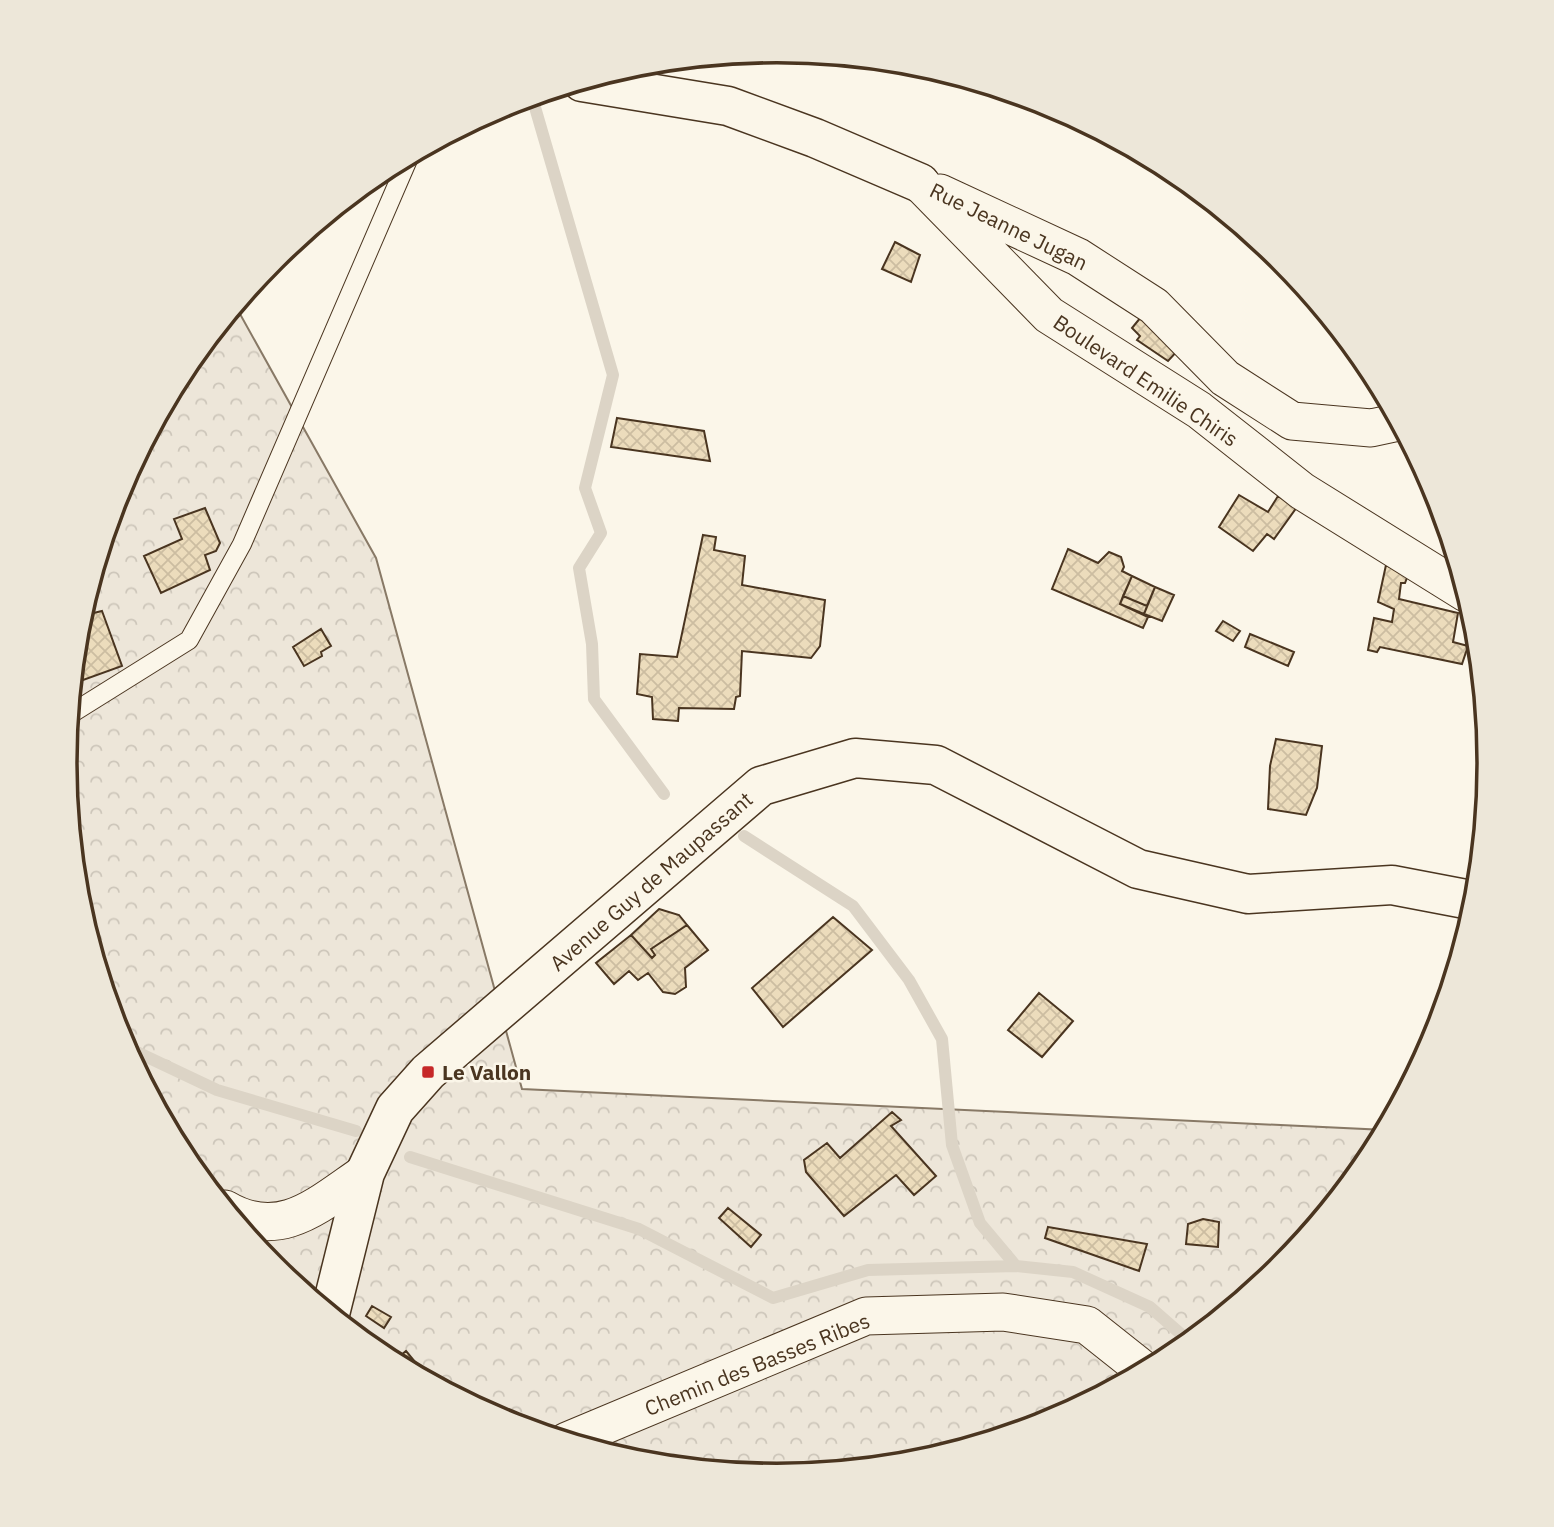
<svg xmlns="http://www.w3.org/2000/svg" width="1554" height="1527" viewBox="0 0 1554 1527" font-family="'IBM Plex Sans',sans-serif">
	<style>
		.forest { fill: url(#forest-crowns); stroke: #887966; stroke-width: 2 }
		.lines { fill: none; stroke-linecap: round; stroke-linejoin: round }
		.stream { stroke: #dcd4c6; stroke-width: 12 }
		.building { fill: url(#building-cross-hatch); stroke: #4a3520; stroke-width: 2 }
		.service-casing { stroke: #4a3520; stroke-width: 20 }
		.minor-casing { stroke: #4a3520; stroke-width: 39 }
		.tertiary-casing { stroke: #4a3520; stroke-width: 41 }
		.secondary-casing { stroke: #4a3520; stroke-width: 41 }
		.service { stroke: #fbf6e9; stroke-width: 18 }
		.minor { stroke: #fbf6e9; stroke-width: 37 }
		.tertiary { stroke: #fbf6e9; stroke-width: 38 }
		.secondary { stroke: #fbf6e9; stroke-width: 38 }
		.poi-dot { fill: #c62828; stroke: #fbf6e9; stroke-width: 2.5 }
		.labels { text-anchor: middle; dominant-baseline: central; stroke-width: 5; stroke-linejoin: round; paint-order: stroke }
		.street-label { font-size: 21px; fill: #4a3520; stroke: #fbf6e9 }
		.poi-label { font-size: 21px; font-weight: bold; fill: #4a3520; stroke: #fbf6e9; text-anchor: start }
		.rim { fill: none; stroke: #4a3520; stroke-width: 3.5 }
	</style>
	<defs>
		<pattern id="forest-crowns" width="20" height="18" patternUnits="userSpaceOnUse" patternTransform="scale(1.75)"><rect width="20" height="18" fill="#ede6d9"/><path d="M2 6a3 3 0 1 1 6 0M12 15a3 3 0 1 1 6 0" fill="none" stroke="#cdc6ba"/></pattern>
		<pattern id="building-cross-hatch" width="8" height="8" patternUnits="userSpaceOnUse" patternTransform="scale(1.75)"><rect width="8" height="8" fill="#ecdcbc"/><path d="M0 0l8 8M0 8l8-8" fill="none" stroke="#ccbda1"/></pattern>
	</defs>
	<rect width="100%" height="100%" fill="#fbf6e9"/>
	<!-- forest -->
	<path class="forest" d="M 235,305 L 376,558 L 522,1089 L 1385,1130 L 1369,1160 L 1281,1268 L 1173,1356 L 1049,1422 L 916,1463 L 777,1476 L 638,1462 L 504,1422 L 381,1356 L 273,1267 L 184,1159 L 118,1036 L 78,902 L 64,763 L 78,624 L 119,490 L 185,367 Z"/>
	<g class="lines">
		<!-- stream -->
		<path class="stream" d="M 532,97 L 613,375 L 585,488 L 601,533 L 579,568 L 592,644 L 594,699 L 664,794
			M 744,836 L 853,906 L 909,980 L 942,1039 L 952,1145 L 980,1223 L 1016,1266
			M 124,1046 L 217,1090 L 356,1131
			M 410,1157 L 639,1229 L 773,1298 L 868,1270 L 1016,1266 L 1073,1272 L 1150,1307 L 1190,1342"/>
	</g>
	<!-- building -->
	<path class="building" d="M 895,242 L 920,255 L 911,282 L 882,269 Z
		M 1141,317 L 1179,349 L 1168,361 L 1137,340 L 1140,336 L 1132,328 Z
		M 617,418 L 704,431 L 710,461 L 611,447 Z
		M 1239,495 L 1268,512 L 1278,496 L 1297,507 L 1274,539 L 1267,534 L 1253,551 L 1219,527 Z
		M 205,508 L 220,543 L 216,551 L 205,555 L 210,570 L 161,593 L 144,556 L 182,539 L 174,519 Z
		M 703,535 L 716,537 L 714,550 L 745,556 L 742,585 L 825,600 L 820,646 L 811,658 L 742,651 L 740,696 L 736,697 L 734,709 L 679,708 L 678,721 L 653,719 L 652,697 L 637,694 L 640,654 L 677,657 Z
		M 1068,549 L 1098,563 L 1109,552 L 1121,557 L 1124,567 L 1122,571 L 1132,576 L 1120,604 L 1148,617 L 1143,628 L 1052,589 Z
		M 1386,565 L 1408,575 L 1405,583 L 1401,583 L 1399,599 L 1458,613 L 1453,642 L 1468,646 L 1462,664 L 1380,647 L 1377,652 L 1368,650 L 1374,618 L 1392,622 L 1394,609 L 1378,602 Z
		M 1132,576 L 1155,587 L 1147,606 L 1123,596 Z
		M 1155,587 L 1174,595 L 1162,621 L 1144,614 Z
		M 1123,596 L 1147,606 L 1144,614 L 1120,604 Z
		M 102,611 L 122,666 L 72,684 L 81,616 Z
		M 1223,621 L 1240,631 L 1233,641 L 1216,631 Z
		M 321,629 L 331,646 L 321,652 L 322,656 L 304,666 L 293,647 Z
		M 1250,634 L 1294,652 L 1288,666 L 1245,647 Z
		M 1276,739 L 1322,746 L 1317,788 L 1306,815 L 1268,809 L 1270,766 Z
		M 659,909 L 679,915 L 687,925 L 651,949 L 655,955 L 652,958 L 631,935 Z
		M 833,917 L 872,950 L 783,1027 L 752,988 Z
		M 687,925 L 708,950 L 685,968 L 686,987 L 675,994 L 663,992 L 648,973 L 638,980 L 629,971 L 614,984 L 596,963 L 631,935 L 652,958 L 655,955 L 651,949 Z
		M 1039,993 L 1073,1021 L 1042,1057 L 1008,1030 Z
		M 892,1112 L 901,1120 L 891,1126 L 936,1176 L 914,1195 L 896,1175 L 844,1216 L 806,1172 L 804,1160 L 827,1143 L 840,1158 Z
		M 728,1208 L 761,1235 L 751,1247 L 719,1218 Z
		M 1203,1219 L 1219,1222 L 1218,1247 L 1186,1244 L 1188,1224 Z
		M 1048,1227 L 1147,1244 L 1139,1271 L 1045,1238 Z
		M 372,1306 L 391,1317 L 384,1328 L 366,1316 Z
		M 406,1351 L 421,1369 L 415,1374 L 393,1362 Z"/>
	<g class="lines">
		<defs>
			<path id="service" d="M 69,715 L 189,640 L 242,544 L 410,155"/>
			<path id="minor" d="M 920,183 L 1049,315 L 1199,410 L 1302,491 L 1466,593
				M 940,193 L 1078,257 L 1154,306 L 1225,378 L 1292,421 L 1371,428 L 1399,422
				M 225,1209 C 281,1242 319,1204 365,1173
				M 567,1441 L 866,1316 L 1003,1312 L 1087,1325 L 1145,1371"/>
			<path id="tertiary" d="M 582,82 L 728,106 L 815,138 L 920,183"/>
			<path id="secondary" d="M 330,1314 L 365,1173 L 395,1109 L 428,1072 L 761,786 L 855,758 L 936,765 L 1138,869 L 1248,894 L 1392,885 L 1476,901"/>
		</defs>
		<!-- service casing -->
		<use href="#service" class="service-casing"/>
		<!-- minor casing -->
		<use href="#minor" class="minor-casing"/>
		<!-- tertiary casing -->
		<use href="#tertiary" class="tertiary-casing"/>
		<!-- secondary casing -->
		<use href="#secondary" class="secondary-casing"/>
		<!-- service -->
		<use href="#service" class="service"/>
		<!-- minor -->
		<use href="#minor" class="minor"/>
		<!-- tertiary -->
		<use href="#tertiary" class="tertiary"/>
		<!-- secondary -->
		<use href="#secondary" class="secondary"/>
	</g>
	<!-- markers -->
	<rect class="poi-dot" x="421" y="1065" width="14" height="14" rx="3.5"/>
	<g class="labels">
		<!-- street labels -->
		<g class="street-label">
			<text transform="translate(1009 226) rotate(26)">Rue Jeanne Jugan</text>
			<text transform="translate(1146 380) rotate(34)">Boulevard Emilie Chiris</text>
			<text transform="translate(651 881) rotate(-41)">Avenue Guy de Maupassant</text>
			<text transform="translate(757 1364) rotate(-22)">Chemin des Basses Ribes</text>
		</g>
		<!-- poi labels -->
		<g class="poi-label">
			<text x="442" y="1072">Le Vallon</text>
		</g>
	</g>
	<!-- crop -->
	<path d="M0 0H1554V1527H0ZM77 763a700 700 0 1 1 1400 0a700 700 0 1 1-1400 0Z" fill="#ede7d9" fill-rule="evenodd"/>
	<path class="rim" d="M77 763a700 700 0 1 1 1400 0a700 700 0 1 1-1400 0Z"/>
</svg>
